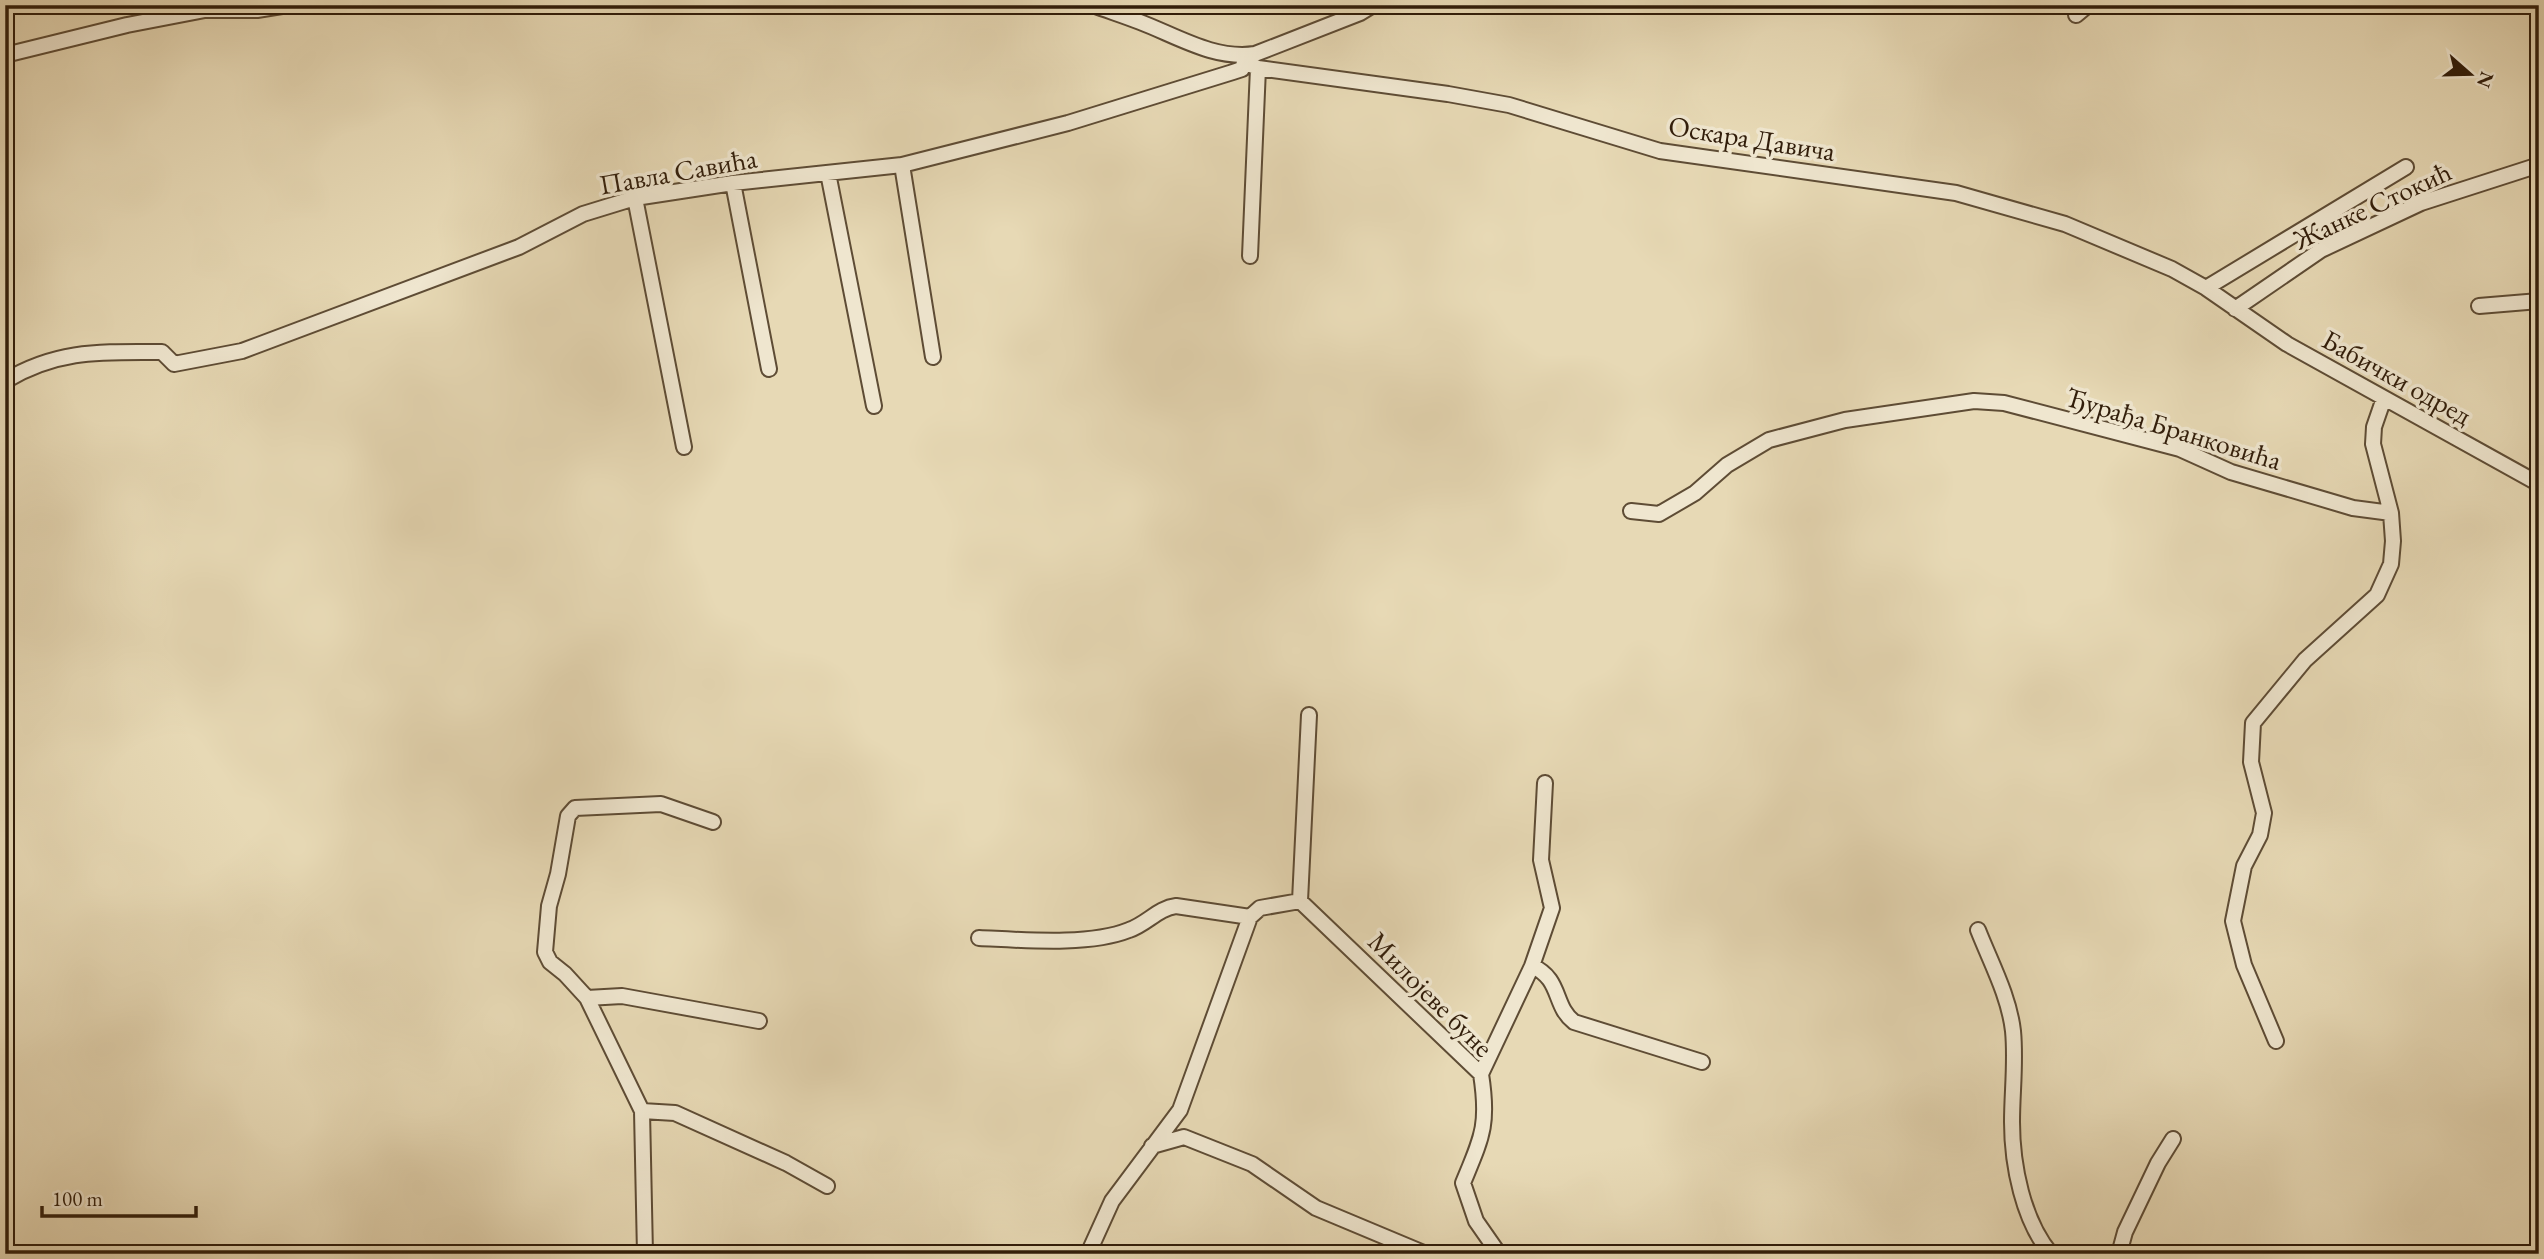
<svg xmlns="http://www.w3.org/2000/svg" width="2544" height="1259" viewBox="0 0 2544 1259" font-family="'EB Garamond',serif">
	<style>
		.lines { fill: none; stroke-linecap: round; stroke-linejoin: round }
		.minor-casing { stroke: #5e4c35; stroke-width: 18 }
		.minor { stroke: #efe6cf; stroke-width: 14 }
		.labels { text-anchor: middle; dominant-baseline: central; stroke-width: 7; stroke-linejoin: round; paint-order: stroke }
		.street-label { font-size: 28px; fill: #311d0a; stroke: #efe6cf }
	</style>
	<rect width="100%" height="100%" fill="#e7d9b5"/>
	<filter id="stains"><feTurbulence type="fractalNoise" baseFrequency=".00286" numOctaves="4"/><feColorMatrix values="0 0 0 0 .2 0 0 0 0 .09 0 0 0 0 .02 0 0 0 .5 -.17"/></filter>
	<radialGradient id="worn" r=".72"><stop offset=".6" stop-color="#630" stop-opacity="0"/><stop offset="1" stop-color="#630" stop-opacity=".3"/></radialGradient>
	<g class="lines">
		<defs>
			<path id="minor" d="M 1093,5 C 1109,11 1125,16 1140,22 C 1177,36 1214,60 1255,54 L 1360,13 L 1373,5
				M 2076,15 L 2088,5
				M 5,55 L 127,25 L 205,10 L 257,10 L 288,5
				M 1246,63 L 1258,68 L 1448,94 L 1509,105 L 1660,151 L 1956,193 L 2065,224 L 2172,269 L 2206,288 L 2287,344 L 2539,484
				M 902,165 L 933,357
				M 828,173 L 874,406
				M 733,183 L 769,369
				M 635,198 L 684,447
				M 1250,256 L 1258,68
				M 2206,288 L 2406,167
				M 2479,306 L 2539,301
				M 2235,309 L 2321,250 L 2421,203 L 2539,165
				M 5,381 C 58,349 102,352 162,352 L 174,364 L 242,351 L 519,247 L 583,214 L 635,198 L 733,183 L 902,165 L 1068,123 L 1233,72 L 1242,69 L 1246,56
				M 1631,511 L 1659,514 L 1695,493 L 1727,465 L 1769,440 L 1845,420 L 1974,401 L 2004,403 L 2180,449 L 2231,472 L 2353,508 L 2391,513
				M 1300,901 L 1481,1074 C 1489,1125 1482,1137 1463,1183 L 1476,1221 L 1499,1254
				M 1300,901 L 1309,715
				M 1978,930 C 1991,963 2009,996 2013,1031 C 2016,1062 2012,1092 2012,1122 C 2012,1165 2023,1221 2051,1254
				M 979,938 C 1023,940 1089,946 1129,930 C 1147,924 1158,908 1176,906 L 1250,917
				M 1532,966 C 1562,979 1553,1006 1574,1022 L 1702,1062
				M 587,998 L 622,996 L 759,1021
				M 2276,1041 L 2244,965 L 2233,921 L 2244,866 L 2260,835 L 2264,813 L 2251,762 L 2253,723 L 2305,660 L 2377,595 L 2391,564 L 2393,541 L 2391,513 L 2373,444 L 2374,427 L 2384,398
				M 1481,1074 L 1532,966 L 1552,908 L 1541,860 L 1545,783
				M 642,1111 L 675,1113 L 786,1163 L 827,1186
				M 1152,1146 L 1184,1137 L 1252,1164 L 1316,1208 L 1426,1254
				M 645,1254 L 642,1111 L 587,998 L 565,974 L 550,962 L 545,952 L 549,906 L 558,874 L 568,816 L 575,808 L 661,804 L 713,822
				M 1088,1254 L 1112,1201 L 1180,1110 L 1250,917 L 1260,908 L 1300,901
				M 2119,1254 L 2125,1232 L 2158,1163 L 2173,1139"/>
		</defs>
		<!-- minor casing -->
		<use href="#minor" class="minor-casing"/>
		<!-- minor -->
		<use href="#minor" class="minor"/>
	</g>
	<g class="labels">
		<!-- street labels -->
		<g class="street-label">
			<text transform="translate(1752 138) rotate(9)">Оскара Давича</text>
			<text transform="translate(678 171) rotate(-10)">Павла Савића</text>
			<text transform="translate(2372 205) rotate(-25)">Жанке Стокић</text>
			<text transform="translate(2397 377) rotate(29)">Бабички одред</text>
			<text transform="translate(2174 428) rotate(17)">Ђурађа Бранковића</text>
			<text transform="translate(1431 994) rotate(45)">Милојеве буне</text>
		</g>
	</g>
	<!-- margin -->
	<rect width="2544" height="1259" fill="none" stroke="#e7d9b5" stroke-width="28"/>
	<rect x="7" y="7" width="2530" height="1245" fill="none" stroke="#311d0a" stroke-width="3.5"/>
	<rect x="14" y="14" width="2516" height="1231" fill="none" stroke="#311d0a" stroke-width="2"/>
	<!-- north arrow -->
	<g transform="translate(2470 74) rotate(110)" stroke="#efe6cf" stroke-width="5" paint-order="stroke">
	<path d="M0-5L12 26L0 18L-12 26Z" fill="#311d0a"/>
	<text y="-10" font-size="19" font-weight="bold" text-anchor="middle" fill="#311d0a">N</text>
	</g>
	<!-- scale -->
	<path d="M42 1206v10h154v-10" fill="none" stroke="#311d0a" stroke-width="3.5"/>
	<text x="52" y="1206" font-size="21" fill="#311d0a" stroke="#efe6cf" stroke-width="5" paint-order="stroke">100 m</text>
	<rect width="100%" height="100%" filter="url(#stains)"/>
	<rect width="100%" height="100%" fill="url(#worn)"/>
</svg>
